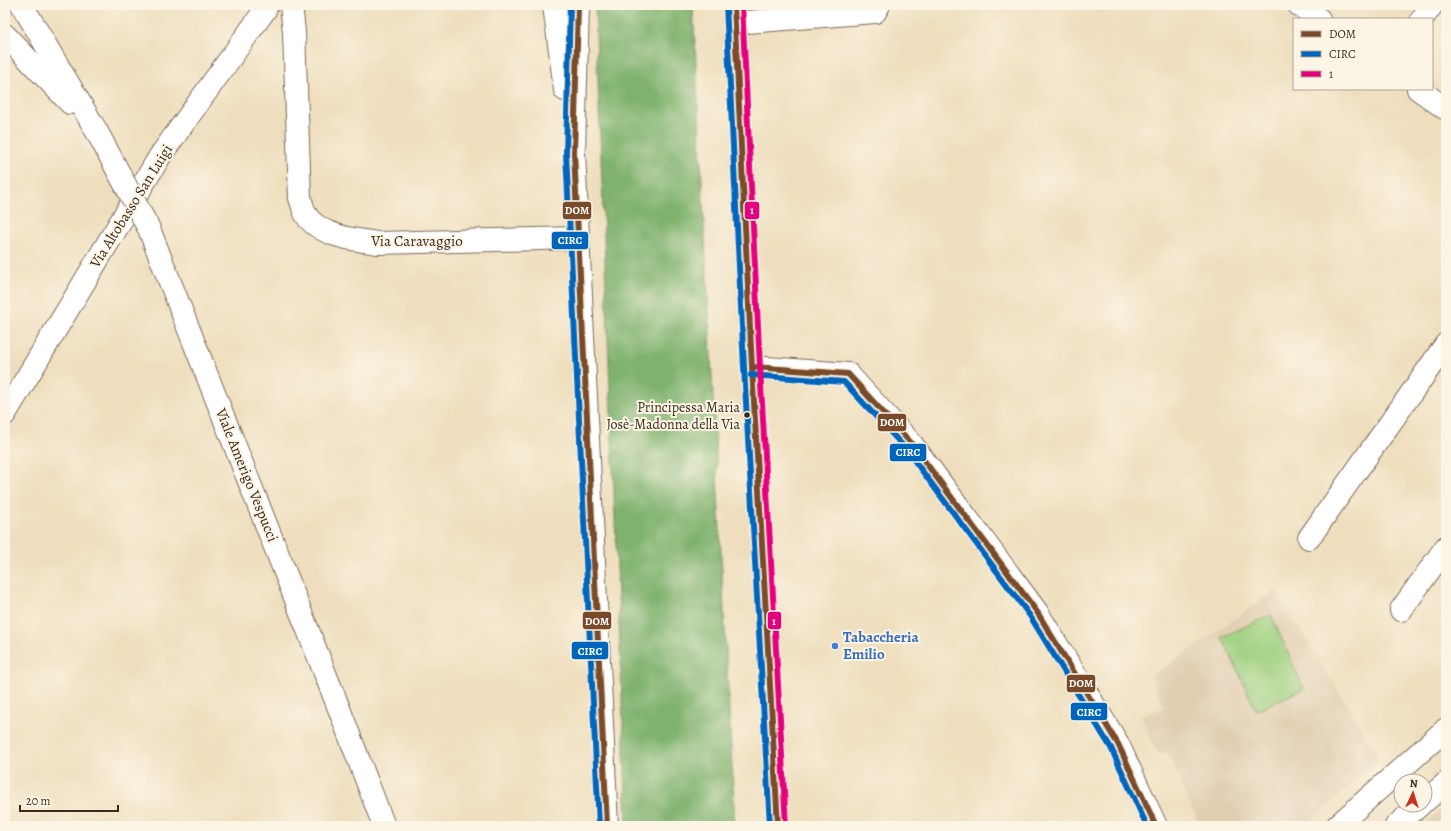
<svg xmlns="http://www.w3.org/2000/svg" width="1451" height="831" viewBox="0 0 1451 831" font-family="Alegreya,serif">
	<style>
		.built { fill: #e0ceb1 }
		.green { fill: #9fd080; stroke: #6d7d4f }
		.forest { fill: #7fb26e; stroke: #5d6e46 }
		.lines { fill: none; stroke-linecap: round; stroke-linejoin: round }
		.street-casing { stroke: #7a6956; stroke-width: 24 }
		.secondary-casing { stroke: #7a6956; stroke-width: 24 }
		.street { stroke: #fff; stroke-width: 22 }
		.secondary { stroke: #fff; stroke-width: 22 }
		.secondary-bridge-casing { stroke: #7a6956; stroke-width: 24; stroke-linecap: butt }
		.secondary-bridge { stroke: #fff; stroke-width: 22 }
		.bus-1-casing { stroke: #fcf5e5; stroke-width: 9 }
		.bus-2-casing { stroke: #fcf5e5; stroke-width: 9 }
		.bus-3-casing { stroke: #fcf5e5; stroke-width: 9 }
		.bus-1 { stroke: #7a4b2a; stroke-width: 6 }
		.bus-2 { stroke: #0065bd; stroke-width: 6 }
		.bus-3 { stroke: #e5007d; stroke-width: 6 }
		.bus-dot { fill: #3b2a1e; stroke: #fcf5e5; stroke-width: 1.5 }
		.shop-dot { fill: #3f7fe0; stroke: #fcf5e5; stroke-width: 1.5 }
		.labels { text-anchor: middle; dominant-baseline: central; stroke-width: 4; stroke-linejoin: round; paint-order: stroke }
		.bus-label { font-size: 14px; fill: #3b2a1e; stroke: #fcf5e5; text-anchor: end }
		.street-label { font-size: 15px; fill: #3b2a1e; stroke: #fcf5e5 }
		.shop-label { font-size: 15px; font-weight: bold; fill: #366cbe; stroke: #fcf5e5; text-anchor: start }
		.line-badge { stroke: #fcf5e5; stroke-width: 1.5 }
		.badge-label { font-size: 11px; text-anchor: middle; font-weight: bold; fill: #fff }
	</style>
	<rect width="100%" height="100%" fill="#fcf5e5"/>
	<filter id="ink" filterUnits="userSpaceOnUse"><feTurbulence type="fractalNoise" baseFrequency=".025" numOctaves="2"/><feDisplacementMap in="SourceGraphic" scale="8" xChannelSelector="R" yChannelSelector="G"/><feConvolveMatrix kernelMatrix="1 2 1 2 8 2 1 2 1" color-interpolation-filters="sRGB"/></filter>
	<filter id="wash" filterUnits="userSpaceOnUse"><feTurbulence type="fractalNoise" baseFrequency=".012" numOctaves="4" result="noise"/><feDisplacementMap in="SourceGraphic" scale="16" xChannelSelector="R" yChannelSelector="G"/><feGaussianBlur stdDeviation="0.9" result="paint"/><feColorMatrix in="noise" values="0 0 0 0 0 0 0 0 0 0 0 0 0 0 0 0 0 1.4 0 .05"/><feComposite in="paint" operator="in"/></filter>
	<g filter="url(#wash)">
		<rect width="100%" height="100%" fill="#eedebd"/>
		<!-- built -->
		<path class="built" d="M 1276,590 L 1380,759 L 1305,826 L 1200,826 L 1166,751 L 1158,754 L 1141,716 L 1164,707 L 1151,677 Z
			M 1446,805 L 1446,826 L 1422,826 Z"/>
		<!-- green -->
		<path class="green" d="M 1271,615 L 1304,689 L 1256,710 L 1222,637 Z"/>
		<!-- forest -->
		<path class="forest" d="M 595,5 L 693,5 L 735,826 L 627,826 Z"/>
	</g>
	<g filter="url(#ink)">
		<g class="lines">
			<defs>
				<path id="street" d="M 291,5 L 294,32 L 300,198 C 302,203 303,209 305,213 C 317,236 355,240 378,243 L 578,238
					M 1299,5 L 1319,19
					M 1422,19 L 1432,5
					M 735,23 L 875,12 L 879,5
					M 1418,89 L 1446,109
					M 752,367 L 848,374 L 911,443 L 1037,612 L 1118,744 L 1156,826
					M 5,414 L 160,156 L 265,10 L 267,5
					M 1309,538 L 1446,344
					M 1401,610 L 1446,547
					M 1425,801 L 1446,783
					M 1337,826 L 1446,729
					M 1396,826 L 1420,805"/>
				<path id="secondary" d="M 22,5 L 96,130
					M 554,5 L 565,90
					M 578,5 L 574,153 L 607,826
					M 734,5 L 752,367 L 778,826
					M 5,35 L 70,103"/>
			</defs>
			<!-- street casing -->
			<use href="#street" class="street-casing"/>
			<!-- secondary casing -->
			<use href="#secondary" class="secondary-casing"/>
			<!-- street -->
			<use href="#street" class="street"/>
			<!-- secondary -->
			<use href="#secondary" class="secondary"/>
			<defs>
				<path id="secondary-bridge" d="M 96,130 L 149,229 L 340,711 L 384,826"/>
			</defs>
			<!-- secondary-bridge casing -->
			<use href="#secondary-bridge" class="secondary-bridge-casing"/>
			<!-- secondary-bridge -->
			<use href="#secondary-bridge" class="secondary-bridge"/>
			<defs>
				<path id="bus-1" d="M 578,5 L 574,153 L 607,826
					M 734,5 L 752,367 L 778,826
					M 752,367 L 848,374 L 911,443 L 1037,612 L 1118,744 L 1156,826"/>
				<path id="bus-2" d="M 570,5 L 566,153 L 599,826
					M 726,5 L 744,367 L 770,826
					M 751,375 L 844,382 L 905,448 L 1030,616 L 1111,748 L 1147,826"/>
				<path id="bus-3" d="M 742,5 L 760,367 L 786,826"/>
			</defs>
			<!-- bus-1 casing -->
			<use href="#bus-1" class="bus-1-casing"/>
			<!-- bus-2 casing -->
			<use href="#bus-2" class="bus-2-casing"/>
			<!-- bus-3 casing -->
			<use href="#bus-3" class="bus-3-casing"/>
			<!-- bus-1 -->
			<use href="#bus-1" class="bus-1"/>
			<!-- bus-2 -->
			<use href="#bus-2" class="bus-2"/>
			<!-- bus-3 -->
			<use href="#bus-3" class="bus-3"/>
		</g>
	</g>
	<!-- markers -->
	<circle class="bus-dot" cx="747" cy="415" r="3.5"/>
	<circle class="shop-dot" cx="835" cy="646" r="4"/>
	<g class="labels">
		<!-- bus labels -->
		<g class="bus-label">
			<text x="740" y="407">Principessa Maria<tspan x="740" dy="17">Josè-Madonna della Via</tspan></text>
		</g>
		<!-- street labels -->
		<g class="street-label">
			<text transform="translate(131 206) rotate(-58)">Via Altobasso San Luigi</text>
			<text x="417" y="241">Via Caravaggio</text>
			<text transform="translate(247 475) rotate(68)">Viale Amerigo Vespucci</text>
		</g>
		<!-- shop labels -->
		<g class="shop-label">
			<text x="843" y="637">Tabaccheria<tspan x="843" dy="17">Emilio</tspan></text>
		</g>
	</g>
	<g class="line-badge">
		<rect x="744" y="201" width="16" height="19" rx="4" fill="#e5007d"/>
		<rect x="562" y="201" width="30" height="19" rx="4" fill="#7a4b2a"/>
		<rect x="551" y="231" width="38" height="19" rx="4" fill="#0065bd"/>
		<rect x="877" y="413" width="30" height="19" rx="4" fill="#7a4b2a"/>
		<rect x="889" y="443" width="38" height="19" rx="4" fill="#0065bd"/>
		<rect x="582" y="611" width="30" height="19" rx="4" fill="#7a4b2a"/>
		<rect x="767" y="611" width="15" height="19" rx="4" fill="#e5007d"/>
		<rect x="571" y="641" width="38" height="19" rx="4" fill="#0065bd"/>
		<rect x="1066" y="674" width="30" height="19" rx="4" fill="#7a4b2a"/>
		<rect x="1070" y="702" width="38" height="19" rx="4" fill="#0065bd"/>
	</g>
	<g class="badge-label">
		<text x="752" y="214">1</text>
		<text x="577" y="214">DOM</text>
		<text x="570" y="244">CIRC</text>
		<text x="892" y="426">DOM</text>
		<text x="908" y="456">CIRC</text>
		<text x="597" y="625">DOM</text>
		<text x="774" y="625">1</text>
		<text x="590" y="655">CIRC</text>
		<text x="1081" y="687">DOM</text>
		<text x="1089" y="716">CIRC</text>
	</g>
	<!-- margin -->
	<rect width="1451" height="831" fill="none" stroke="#fcf5e5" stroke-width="20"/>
	<!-- legend -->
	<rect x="1293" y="18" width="140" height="72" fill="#fcf5e5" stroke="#afa495"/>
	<rect x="1301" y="31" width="20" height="6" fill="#7a4b2a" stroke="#afa495"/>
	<text x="1329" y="38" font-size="12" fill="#3b2a1e">DOM</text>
	<rect x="1301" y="51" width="20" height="6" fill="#0065bd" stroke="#afa495"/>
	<text x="1329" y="58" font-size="12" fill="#3b2a1e">CIRC</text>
	<rect x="1301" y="71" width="20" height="6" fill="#e5007d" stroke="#afa495"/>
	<text x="1329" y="78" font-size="12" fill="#3b2a1e">1</text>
	<!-- north arrow -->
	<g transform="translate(1413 793) rotate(4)"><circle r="19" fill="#fcf5e5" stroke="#afa495"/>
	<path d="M0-3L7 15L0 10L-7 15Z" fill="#c8321e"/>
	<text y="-6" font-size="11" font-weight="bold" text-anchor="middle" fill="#3b2a1e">N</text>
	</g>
	<!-- scale -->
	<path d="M20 805v6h98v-6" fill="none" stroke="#3b2a1e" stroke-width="2"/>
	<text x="26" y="805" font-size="12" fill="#3b2a1e" stroke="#fcf5e5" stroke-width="3" paint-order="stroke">20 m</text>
</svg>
